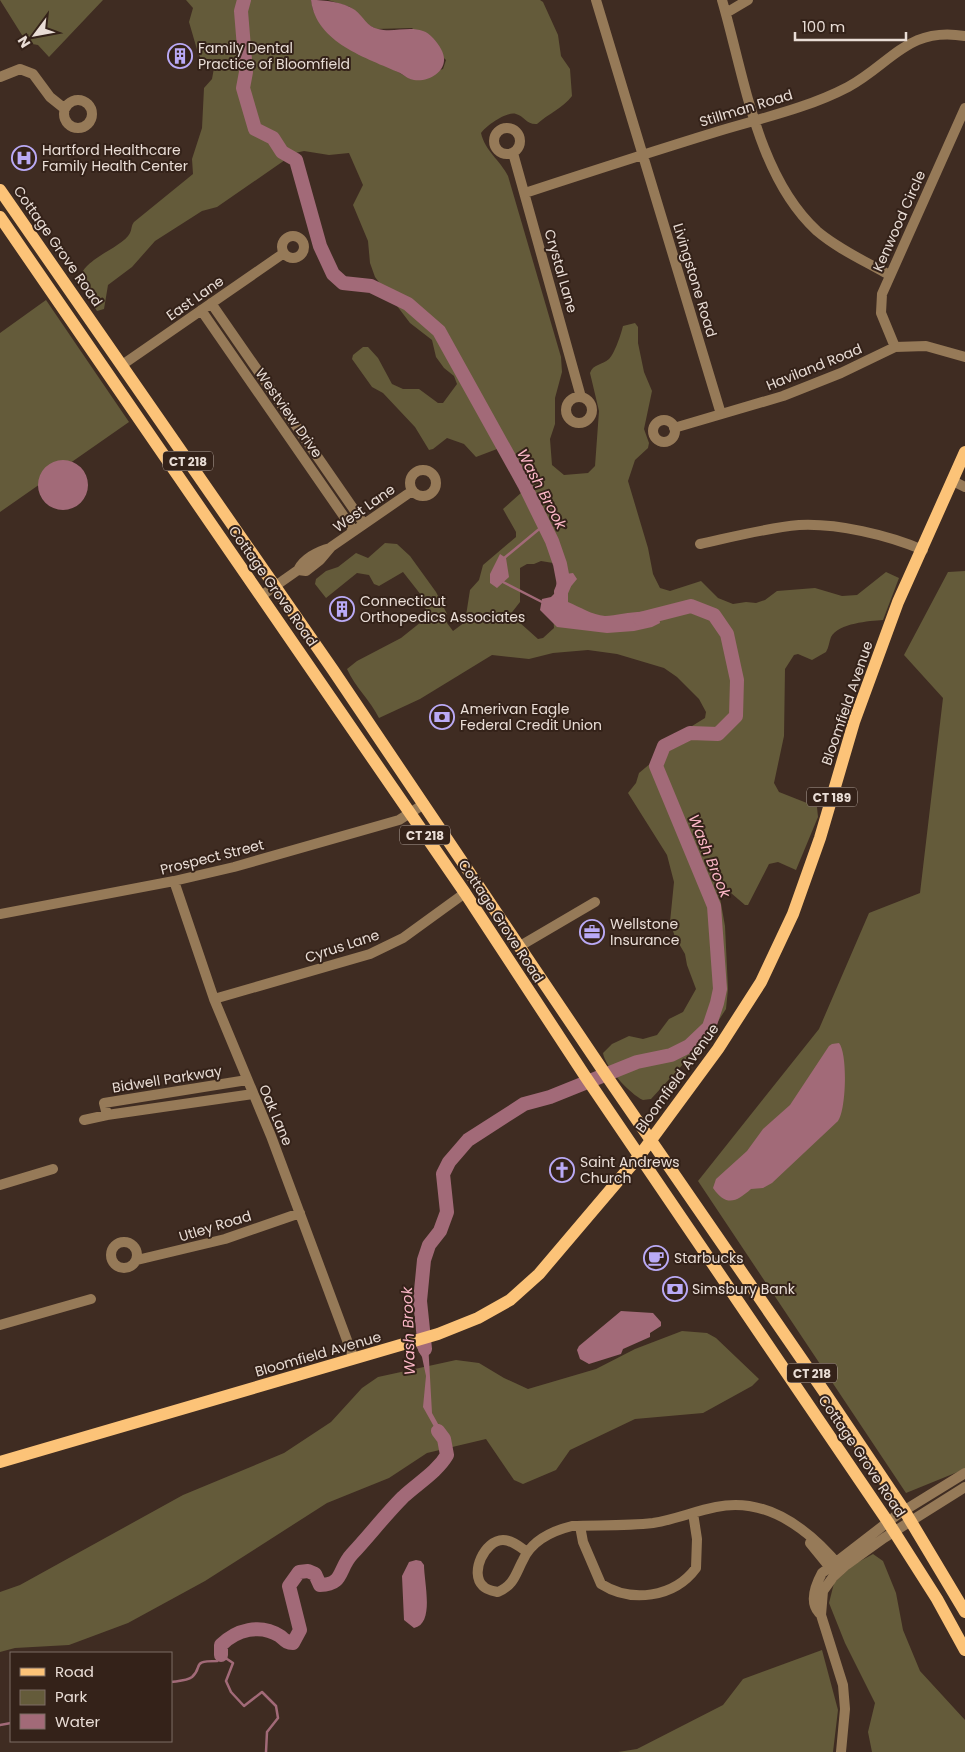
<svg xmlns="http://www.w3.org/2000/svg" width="965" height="1752" viewBox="0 0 965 1752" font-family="Poppins,sans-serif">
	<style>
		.green { fill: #645b3a; fill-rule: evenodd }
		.water { fill: #a26a78 }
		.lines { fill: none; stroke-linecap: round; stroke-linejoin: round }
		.stream { stroke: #a26a78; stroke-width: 2.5 }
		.river { stroke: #a26a78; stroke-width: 14 }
		.minor { stroke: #967a58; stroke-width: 10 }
		.major { stroke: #fcc378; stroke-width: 12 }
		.labels { text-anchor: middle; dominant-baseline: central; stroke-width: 4; stroke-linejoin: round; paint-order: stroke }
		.shield { fill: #342219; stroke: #b3a59d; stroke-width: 1 }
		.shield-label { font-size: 12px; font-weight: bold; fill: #e9ddd6 }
		.poi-label { font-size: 14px; fill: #e9ddd6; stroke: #342219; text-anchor: start }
		.street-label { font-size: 14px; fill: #e9ddd6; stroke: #342219 }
		.water-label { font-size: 15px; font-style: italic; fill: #fcb7c7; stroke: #342219 }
	</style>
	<rect width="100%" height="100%" fill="#3f2c22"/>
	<!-- green -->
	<path class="green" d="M 0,0 L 103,0 L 49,57 L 38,45 L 27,43 Z
		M 186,0 L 311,0 L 313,10 L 323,28 L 410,79 L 443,69 L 446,60 L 412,28 L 376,29 L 367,24 L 350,7 L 328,0 L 540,0 L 543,2 L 558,35 L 561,56 L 570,69 L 572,96 C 563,108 548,114 537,124 C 527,125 524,116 516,114 C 506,111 486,126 481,133 C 485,151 500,160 508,176 L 561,357 L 562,372 L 555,398 L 555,424 L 550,439 L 552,465 L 564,475 L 588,473 L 595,466 L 599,411 L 590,373 C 593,364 602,365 609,359 C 615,353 621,334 623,326 L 635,323 L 638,327 L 638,343 L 644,372 L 652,391 L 644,429 L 649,443 L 648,448 L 635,460 L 628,481 L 648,548 L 653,574 L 660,588 L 670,591 L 701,581 L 718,598 L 733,604 L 746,602 L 756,603 L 765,600 L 777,591 L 815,588 L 842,596 L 857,595 L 886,572 L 899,578 L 883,620 C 869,621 839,623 831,637 C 829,642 829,647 826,652 L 812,660 L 798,654 L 794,655 L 785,669 L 784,736 L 774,783 L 779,792 L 817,807 L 818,817 L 796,870 L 778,862 L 769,864 L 748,905 L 745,905 L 731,893 L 723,894 L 720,898 L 725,926 L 728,989 L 726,1009 L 713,1029 L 696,1050 L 651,1099 L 643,1100 C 630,1094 605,1067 603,1053 L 612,1044 L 629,1036 L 643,1039 L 657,1035 L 669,1019 L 683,1012 L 696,989 L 687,965 L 685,954 L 675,937 L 670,922 L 674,882 L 667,855 L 628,793 L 636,783 L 639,773 L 663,753 L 671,739 L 705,718 L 706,712 L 699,699 L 677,677 L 664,668 L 617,654 L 588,650 L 553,653 L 529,659 L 492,655 L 420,699 L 379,718 C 370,700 355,687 347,669 L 357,661 L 401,638 L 426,618 L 425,600 L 403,572 L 379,586 L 374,584 L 369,575 L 357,573 L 326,598 L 315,584 L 316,579 L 326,571 L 338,567 L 356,553 L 368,558 L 385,543 L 397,544 L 410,556 L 436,592 L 447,614 L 447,623 L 453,631 L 465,622 L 470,590 L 479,580 L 483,565 L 516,537 L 516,532 L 503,509 L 522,492 L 510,469 L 497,449 L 476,457 L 464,444 L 447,438 L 433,449 L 429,450 L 415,427 L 383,393 L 372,387 L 352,359 L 353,355 L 363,347 L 368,347 L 378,358 L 392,384 L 403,389 L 419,389 L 438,403 L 443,403 L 457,384 L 454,376 L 444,368 L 436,357 L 432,340 L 410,323 L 375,277 L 370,263 L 368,241 L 353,205 L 363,185 L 349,153 L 329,155 L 304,151 L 295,153 L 217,207 L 202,211 L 155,241 L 132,267 L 108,285 L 104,309 L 97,311 L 79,284 C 78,259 122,249 130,233 C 132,229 131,226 134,222 L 193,174 L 192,159 L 202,128 L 204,88 L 212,79 L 214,68 L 212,64 L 202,60 L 198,53 L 189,22 L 193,8 ZM 541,561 L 559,564 L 561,581 L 552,598 L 554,628 L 543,638 L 538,639 L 519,622 L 511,621 L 509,616 L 520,602 L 520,568 L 527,564 L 534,564 Z
		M 46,300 L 129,422 L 0,512 L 0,333 Z
		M 965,571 L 965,1469 L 906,1493 L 698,1181 L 819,1029 L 869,913 L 920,893 L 943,698 L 904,655 L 948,572 Z
		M 682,1331 L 707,1333 L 716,1338 L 759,1379 L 752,1386 L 703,1413 L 635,1419 L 570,1450 L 556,1470 L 523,1484 L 514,1480 L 486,1439 L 427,1453 L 389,1478 L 327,1503 L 205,1581 L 128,1623 L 69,1645 L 15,1648 L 0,1652 L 0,1592 L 20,1585 L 183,1495 L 284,1453 L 331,1422 L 362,1388 L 378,1377 L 456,1360 L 479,1363 L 504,1378 L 528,1389 L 596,1369 L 635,1349 Z
		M 873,1554 L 883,1561 L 896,1593 L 903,1630 L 920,1671 L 965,1720 L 965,1752 L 872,1752 L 868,1732 L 875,1703 L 845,1643 L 829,1603 L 834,1583 L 853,1565 Z
		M 822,1650 L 838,1710 L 833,1752 L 618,1752 L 637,1749 L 723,1705 L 743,1679 Z"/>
	<!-- water -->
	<path class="water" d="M 311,0 C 325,0 343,2 355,10 C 363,16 367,27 378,29 C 393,33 408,26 423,31 C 430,33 438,43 441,49 C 453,70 427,85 410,79 C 407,78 404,75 400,73 C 367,58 316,43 311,0 Z
		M38 485a25 25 0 1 1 50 0a25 25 0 1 1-50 0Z
		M 500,554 L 506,558 L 509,577 L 497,588 L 490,583 L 490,574 Z
		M 573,573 L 577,579 L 568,590 L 568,602 C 580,607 592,615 605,616 C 621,616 647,606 659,617 L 660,623 L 652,627 L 634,631 L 607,633 L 557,627 L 540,610 L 542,599 L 551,597 L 555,593 L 558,575 Z
		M 839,1043 C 848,1054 846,1111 838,1121 L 772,1183 L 763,1188 L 751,1189 C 737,1201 727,1208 713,1188 L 716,1179 L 747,1151 L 763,1129 L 790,1105 L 829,1046 L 832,1044 Z
		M 621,1311 L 653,1313 L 661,1322 L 661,1326 L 650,1333 L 650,1337 L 623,1349 L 621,1354 L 589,1364 L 580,1359 L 577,1350 L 579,1346 Z
		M 428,1342 L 432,1413 L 447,1440 L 444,1465 L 429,1481 L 424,1476 L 433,1468 L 442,1450 L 442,1441 L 423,1407 L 426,1376 L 422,1357 L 416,1346 Z
		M 416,1560 L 421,1561 L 424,1565 C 424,1582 435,1624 414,1628 L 404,1620 L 402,1576 L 409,1562 Z"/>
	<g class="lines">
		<!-- stream -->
		<path class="stream" d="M 503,559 L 544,525
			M 503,582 L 542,602
			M 171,1682 C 177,1681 187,1681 192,1677 C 204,1666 190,1661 217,1661 L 221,1655 L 233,1663 L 226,1681 L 231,1692 L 244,1706 L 262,1692 L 276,1706 L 278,1718 L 267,1732 L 266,1752
			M 0,1725 L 11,1723"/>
		<!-- river -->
		<path class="river" d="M 244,0 L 241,11 L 246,72 L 243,88 L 255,129 L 273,138 L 282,152 L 296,160 L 320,246 L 333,274 L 343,283 L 371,286 L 408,304 L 439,331 L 524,484 L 552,541 L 560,564 L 564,585 L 561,592
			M 425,1349 L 420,1301 L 424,1260 L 429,1245 L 440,1231 L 447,1212 L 443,1174 L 449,1162 L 468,1140 L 524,1104 L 550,1097 L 637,1062 L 671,1055 L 689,1046 L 709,1027 L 717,1003 L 720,989 L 714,906 L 656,766 L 664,746 L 690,733 L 718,734 L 736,716 L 737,680 L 727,634 L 714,615 L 691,606 L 640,619
			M 221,1655 L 221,1645 C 236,1630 260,1623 280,1636 C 285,1640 286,1643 293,1643 L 300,1630 L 289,1586 L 299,1572 L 308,1571 L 315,1574 L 320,1585 C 344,1585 338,1569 352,1554 C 369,1536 385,1515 403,1497 C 418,1483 437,1472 447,1455 L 444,1439 L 438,1431"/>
		<!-- minor -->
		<path class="minor" d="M 596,0 L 721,414
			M 722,0 C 744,75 757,176 817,231 C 838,249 865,261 889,275
			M 726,13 L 748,0
			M 0,77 L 20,69 L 33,74 L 50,97 L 65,109
			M64 114a14 14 0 1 1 28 0a14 14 0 1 1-28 0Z
			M494 141a13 13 0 1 1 26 0a13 13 0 1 1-26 0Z
			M 513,153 L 581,397
			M 525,193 C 589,172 654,151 719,131 C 762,118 808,108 848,87 C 892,63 908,26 965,36
			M282 247a11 11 0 1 1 22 0a11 11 0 1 1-22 0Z
			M 211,303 L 364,524
			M 201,310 L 354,531
			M 895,347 L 881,313 L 882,294 L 965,108
			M 122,365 L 284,253
			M566 410a13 13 0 1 1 26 0a13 13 0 1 1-26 0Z
			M653 431a11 11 0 1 1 22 0a11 11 0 1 1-22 0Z
			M 674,428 L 783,396 L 841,373 L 895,347 L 926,346 L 965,357
			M410 483a13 13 0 1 1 26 0a13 13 0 1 1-26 0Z
			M 953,481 L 965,487
			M 700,544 C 732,537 766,528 799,525 C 837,523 888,535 923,550
			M 298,570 L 306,571 L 320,560 L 331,547 L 412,491
			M 261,596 L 298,570 C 303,559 318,551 330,548
			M 174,881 L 214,999 L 271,1136 L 354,1359
			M 0,914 L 174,881 L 234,867 L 399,820 L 424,804
			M 520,946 L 595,902
			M 214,999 L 370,954 L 403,938 L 465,893
			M 247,1080 L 104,1103 L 107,1115 L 253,1094
			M 84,1120 L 107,1115
			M 0,1185 L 53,1169
			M111 1255a13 13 0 1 1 26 0a13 13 0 1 1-26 0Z
			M 137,1260 L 225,1239 L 300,1213
			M 0,1325 L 91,1299
			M 580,1526 L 583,1542 L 601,1584 C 631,1603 674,1598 696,1568 L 697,1539 L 693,1513
			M 810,1543 L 832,1570
			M 527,1552 C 520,1547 512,1540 503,1540 C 485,1540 469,1573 483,1586 C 486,1590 493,1591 498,1592 C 514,1585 515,1575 523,1560 C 532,1540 552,1531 572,1526 C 599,1525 626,1526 653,1523 C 674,1520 695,1511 716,1507 C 768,1496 810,1530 842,1569
			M 819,1613 C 809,1602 816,1584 822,1573 L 897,1515 L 965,1473
			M 841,1752 L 845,1709 L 843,1685 L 821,1615 L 823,1591 L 833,1577 L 845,1566 L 884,1538 L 965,1487"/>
		<!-- major -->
		<path class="major" d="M 0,190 L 333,670 L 610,1081 L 825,1393 L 904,1510 L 965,1612
			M 0,217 L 465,893 L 585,1076 L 888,1522 L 937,1599 L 965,1650
			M 0,1462 L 438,1334 L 478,1318 L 510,1300 L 539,1274 L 640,1155 L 718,1049 L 761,982 L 793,914 L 820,838 L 854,722 L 898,602 L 965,452"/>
	</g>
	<!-- icons -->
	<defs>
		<symbol id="building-ring" viewBox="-11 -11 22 22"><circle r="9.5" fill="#342219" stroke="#baaaf6" stroke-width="1.5"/><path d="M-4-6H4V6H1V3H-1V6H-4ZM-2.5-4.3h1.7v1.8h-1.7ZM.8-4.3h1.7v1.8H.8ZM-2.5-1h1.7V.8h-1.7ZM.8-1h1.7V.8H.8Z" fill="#baaaf6"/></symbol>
		<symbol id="hospital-ring" viewBox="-11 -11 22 22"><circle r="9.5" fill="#342219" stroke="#baaaf6" stroke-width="1.5"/><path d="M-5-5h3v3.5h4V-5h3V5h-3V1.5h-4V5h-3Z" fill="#baaaf6"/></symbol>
		<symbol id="bank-ring" viewBox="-11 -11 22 22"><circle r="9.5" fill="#342219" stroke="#baaaf6" stroke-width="1.5"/><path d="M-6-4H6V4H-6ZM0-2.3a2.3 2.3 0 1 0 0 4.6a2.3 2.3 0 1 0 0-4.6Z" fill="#baaaf6"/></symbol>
		<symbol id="office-ring" viewBox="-11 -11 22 22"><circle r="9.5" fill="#342219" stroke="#baaaf6" stroke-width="1.5"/><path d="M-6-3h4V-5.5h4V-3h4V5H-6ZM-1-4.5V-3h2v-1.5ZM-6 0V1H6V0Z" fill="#baaaf6"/></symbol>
		<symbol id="church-ring" viewBox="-11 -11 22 22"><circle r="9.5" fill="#342219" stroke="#baaaf6" stroke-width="1.5"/><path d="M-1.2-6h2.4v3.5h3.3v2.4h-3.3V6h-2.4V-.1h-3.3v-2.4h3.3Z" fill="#baaaf6"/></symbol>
		<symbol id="cafe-ring" viewBox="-11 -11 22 22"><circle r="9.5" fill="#342219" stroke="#baaaf6" stroke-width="1.5"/><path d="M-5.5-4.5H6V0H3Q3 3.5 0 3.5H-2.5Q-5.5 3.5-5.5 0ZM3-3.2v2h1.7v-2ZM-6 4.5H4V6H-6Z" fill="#baaaf6"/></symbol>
	</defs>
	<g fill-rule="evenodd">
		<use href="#building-ring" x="166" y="42" width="28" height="28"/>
		<use href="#hospital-ring" x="10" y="144" width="28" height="28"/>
		<use href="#building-ring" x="328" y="595" width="28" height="28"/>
		<use href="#bank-ring" x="428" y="703" width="28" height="28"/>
		<use href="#office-ring" x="578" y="918" width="28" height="28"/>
		<use href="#church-ring" x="548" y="1156" width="28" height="28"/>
		<use href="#cafe-ring" x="642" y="1244" width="28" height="28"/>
		<use href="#bank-ring" x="661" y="1275" width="28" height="28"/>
	</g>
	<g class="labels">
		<!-- shield labels -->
		<g class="shield">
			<rect x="163" y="451.5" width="50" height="19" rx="4"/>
			<rect x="807" y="787.5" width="50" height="19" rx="4"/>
			<rect x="400" y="825.5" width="50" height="19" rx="4"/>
			<rect x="787" y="1363.5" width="50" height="19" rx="4"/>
		</g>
		<g class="shield-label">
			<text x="188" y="461">CT 218</text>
			<text x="832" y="797">CT 189</text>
			<text x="425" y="835">CT 218</text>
			<text x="812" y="1373">CT 218</text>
		</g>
		<!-- poi labels -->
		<g class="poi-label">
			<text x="198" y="48">Family Dental<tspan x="198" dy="16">Practice of Bloomfield</tspan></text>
			<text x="42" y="150">Hartford Healthcare<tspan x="42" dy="16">Family Health Center</tspan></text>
			<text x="360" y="601">Connecticut<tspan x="360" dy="16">Orthopedics Associates</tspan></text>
			<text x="460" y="709">Amerivan Eagle<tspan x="460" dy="16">Federal Credit Union</tspan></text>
			<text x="610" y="924">Wellstone<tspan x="610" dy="16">Insurance</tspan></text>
			<text x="580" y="1162">Saint Andrews<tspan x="580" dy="16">Church</tspan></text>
			<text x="674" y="1258">Starbucks</text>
			<text x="692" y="1289">Simsbury Bank</text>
		</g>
		<!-- street labels -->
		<g class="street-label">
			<text transform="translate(746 108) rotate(-17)">Stillman Road</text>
			<text transform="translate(899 221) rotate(-66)">Kenwood Circle</text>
			<text transform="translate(58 246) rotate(55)">Cottage Grove Road</text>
			<text transform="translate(561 271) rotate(74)">Crystal Lane</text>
			<text transform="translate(695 280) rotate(73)">Livingstone Road</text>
			<text transform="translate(195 298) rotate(-35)">East Lane</text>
			<text transform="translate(814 367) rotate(-22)">Haviland Road</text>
			<text transform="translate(289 413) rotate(55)">Westview Drive</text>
			<text transform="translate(364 508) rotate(-35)">West Lane</text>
			<text transform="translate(273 586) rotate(55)">Cottage Grove Road</text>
			<text transform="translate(847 703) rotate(-71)">Bloomfield Avenue</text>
			<text transform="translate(212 857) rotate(-14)">Prospect Street</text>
			<text transform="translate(501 921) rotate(57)">Cottage Grove Road</text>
			<text transform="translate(342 946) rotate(-18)">Cyrus Lane</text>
			<text transform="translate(677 1078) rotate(-54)">Bloomfield Avenue</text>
			<text transform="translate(167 1079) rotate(-9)">Bidwell Parkway</text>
			<text transform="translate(276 1115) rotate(67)">Oak Lane</text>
			<text transform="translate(215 1226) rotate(-17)">Utley Road</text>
			<text transform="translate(318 1354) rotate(-16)">Bloomfield Avenue</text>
			<text transform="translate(862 1456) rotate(56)">Cottage Grove Road</text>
		</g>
		<!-- water labels -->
		<g class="water-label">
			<text transform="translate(542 489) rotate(62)">Wash Brook</text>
			<text transform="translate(710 856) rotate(68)">Wash Brook</text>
			<text transform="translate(408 1331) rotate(-92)">Wash Brook</text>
		</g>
	</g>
	<!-- legend -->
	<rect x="10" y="1652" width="162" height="90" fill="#342219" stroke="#7c6d65"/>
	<rect x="20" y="1668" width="25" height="8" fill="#fcc378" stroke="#7c6d65"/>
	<text x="55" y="1677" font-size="15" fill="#e9ddd6">Road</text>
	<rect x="20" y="1690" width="25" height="15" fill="#645b3a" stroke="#7c6d65"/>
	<text x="55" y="1702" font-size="15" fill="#e9ddd6">Park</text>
	<rect x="20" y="1714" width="25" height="15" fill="#a26a78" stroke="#7c6d65"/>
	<text x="55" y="1727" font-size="15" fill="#e9ddd6">Water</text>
	<!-- north arrow -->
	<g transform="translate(35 35) rotate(238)" stroke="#342219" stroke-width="4" paint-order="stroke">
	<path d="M0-4L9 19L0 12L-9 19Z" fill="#e9ddd6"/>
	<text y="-8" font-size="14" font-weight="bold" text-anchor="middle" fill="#e9ddd6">N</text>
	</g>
	<!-- scale -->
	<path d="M795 32v8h111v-8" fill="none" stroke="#e9ddd6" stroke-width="2.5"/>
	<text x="802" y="32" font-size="15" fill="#e9ddd6" stroke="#342219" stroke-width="4" paint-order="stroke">100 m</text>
</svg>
